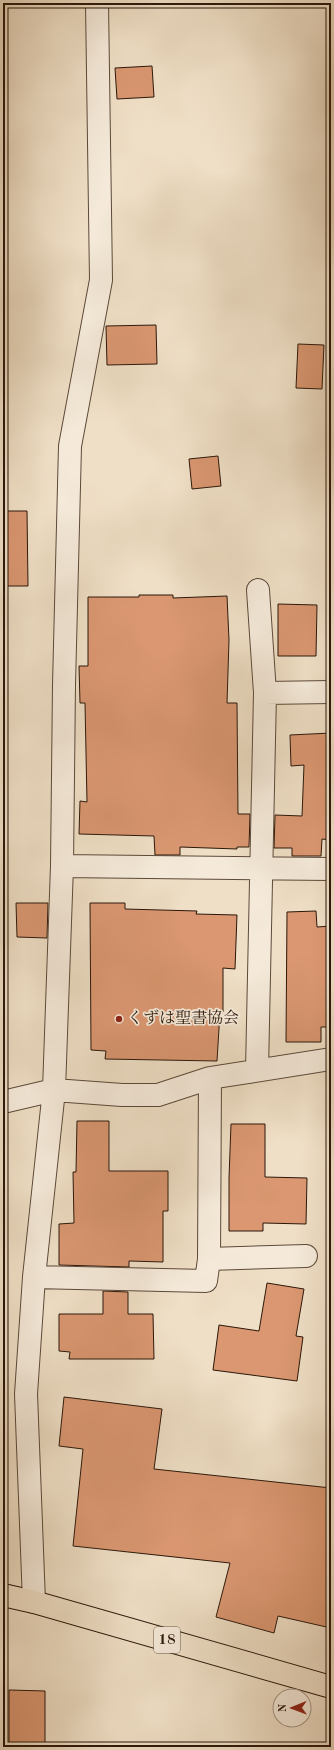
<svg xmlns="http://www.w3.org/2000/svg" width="334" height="1750" viewBox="0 0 334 1750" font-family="'Old Standard TT','Noto Serif JP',serif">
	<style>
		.green { fill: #b4c399; stroke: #706d52 }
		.building { fill: #da9771; stroke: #2b170a }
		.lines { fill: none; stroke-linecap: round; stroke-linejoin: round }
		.minor-casing { stroke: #5c4939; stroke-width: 24 }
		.major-casing { stroke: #2b170a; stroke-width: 24 }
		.minor { stroke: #f5eada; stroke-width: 22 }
		.major { stroke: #efdfc6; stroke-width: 22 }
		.poi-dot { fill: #8f2418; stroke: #f5eada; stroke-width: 1.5 }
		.labels { text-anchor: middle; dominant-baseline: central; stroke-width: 3.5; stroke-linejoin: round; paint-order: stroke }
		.shield { fill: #f5eada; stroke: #685648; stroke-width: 1 }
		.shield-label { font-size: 15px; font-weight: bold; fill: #2b170a }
		.poi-label { font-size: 16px; fill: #2b170a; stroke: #f5eada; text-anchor: start }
	</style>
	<rect width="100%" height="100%" fill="#efdfc6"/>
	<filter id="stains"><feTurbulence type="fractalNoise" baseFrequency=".005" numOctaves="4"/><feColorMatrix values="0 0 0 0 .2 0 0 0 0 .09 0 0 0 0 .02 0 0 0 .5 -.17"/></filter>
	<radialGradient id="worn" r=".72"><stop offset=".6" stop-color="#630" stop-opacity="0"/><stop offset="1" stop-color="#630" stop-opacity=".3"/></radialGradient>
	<!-- green -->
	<path class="green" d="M 329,595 L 331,595 L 331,680 L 330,680 Z"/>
	<!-- building -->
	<path class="building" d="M 152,66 L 154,97 L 117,99 L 115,68 Z
		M 156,325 L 157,364 L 107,365 L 106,326 Z
		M 298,344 L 324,345 L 322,389 L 296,388 Z
		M 218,456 L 221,486 L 192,489 L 189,459 Z
		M 3,511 L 27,511 L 28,586 L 3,586 Z
		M 139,595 L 173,595 L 173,598 L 227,596 L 229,640 L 227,703 L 237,703 L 238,814 L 250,814 L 249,847 L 237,847 L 237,849 L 180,847 L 180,855 L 155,855 L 154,836 L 79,834 L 80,801 L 87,802 L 85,703 L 80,703 L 79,666 L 88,666 L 88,597 L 139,597 Z
		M 278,604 L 317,605 L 316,656 L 278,656 Z
		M 331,733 L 331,840 L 322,839 L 321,856 L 292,856 L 292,848 L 274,848 L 275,815 L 302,816 L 304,765 L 291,766 L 290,735 Z
		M 16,903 L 48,903 L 47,938 L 17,937 Z
		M 90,903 L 125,903 L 125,909 L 197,911 L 196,914 L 237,915 L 235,969 L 223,968 L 223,1012 L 220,1012 L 217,1061 L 105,1059 L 106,1051 L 91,1050 Z
		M 316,911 L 317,927 L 331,926 L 331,1027 L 321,1027 L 321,1042 L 286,1042 L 287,912 Z
		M 77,1121 L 109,1121 L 109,1171 L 168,1171 L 168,1211 L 163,1211 L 163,1262 L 129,1261 L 129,1267 L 59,1265 L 59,1224 L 74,1223 L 73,1172 L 76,1172 Z
		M 231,1124 L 265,1124 L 265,1177 L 307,1178 L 306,1224 L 263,1223 L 263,1231 L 229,1231 L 229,1178 Z
		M 267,1283 L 304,1289 L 296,1336 L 303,1337 L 297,1381 L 213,1370 L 219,1325 L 259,1331 Z
		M 103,1291 L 128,1292 L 128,1314 L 153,1314 L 154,1359 L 69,1359 L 70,1352 L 59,1351 L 59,1314 L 103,1314 Z
		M 64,1397 L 162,1409 L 154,1469 L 331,1488 L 331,1628 L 278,1616 L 274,1633 L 216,1617 L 230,1563 L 73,1546 L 83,1449 L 59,1446 Z
		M 9,1690 L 45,1691 L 45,1747 L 9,1747 Z"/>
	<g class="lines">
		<defs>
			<path id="minor" d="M 265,693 L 331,692
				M 62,866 L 331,869
				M 257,1070 L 265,693 L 258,590
				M 3,1102 L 54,1090 L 122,1095 L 158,1095 L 210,1078 L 331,1059
				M 209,1259 L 306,1256
				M 34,1277 L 206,1281 L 209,1259 L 210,1078
				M 34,1602 L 26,1394 L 34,1277 L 54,1090 L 62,866 L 64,685 L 70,446 L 101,280 L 97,3"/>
			<path id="major" d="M 3,1595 L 34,1602 L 331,1687"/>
		</defs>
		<!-- minor casing -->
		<use href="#minor" class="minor-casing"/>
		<!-- major casing -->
		<use href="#major" class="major-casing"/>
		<!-- minor -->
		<use href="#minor" class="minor"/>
		<!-- major -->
		<use href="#major" class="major"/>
	</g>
	<!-- markers -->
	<circle class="poi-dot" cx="119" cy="1019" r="4"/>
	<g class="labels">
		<!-- shield labels -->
		<rect class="shield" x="154" y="1627" width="26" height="26" rx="3"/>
		<g class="shield-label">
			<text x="167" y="1640">18</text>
		</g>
		<!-- poi labels -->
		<g class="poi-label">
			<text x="127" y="1019">くずは聖書協会</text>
		</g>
	</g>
	<!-- margin -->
	<rect width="334" height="1750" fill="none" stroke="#efdfc6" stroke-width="16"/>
	<rect x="4" y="4" width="326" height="1742" fill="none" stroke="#2b170a" stroke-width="2"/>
	<rect x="8" y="8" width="318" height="1734" fill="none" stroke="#2b170a"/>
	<!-- north arrow -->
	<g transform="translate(292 1708) rotate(269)"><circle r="19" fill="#f5eada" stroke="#a49687"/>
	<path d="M0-3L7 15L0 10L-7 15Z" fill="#8f2418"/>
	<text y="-6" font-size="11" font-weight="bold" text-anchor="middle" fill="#2b170a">N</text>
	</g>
	<rect width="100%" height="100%" filter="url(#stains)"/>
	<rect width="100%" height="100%" fill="url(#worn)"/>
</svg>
